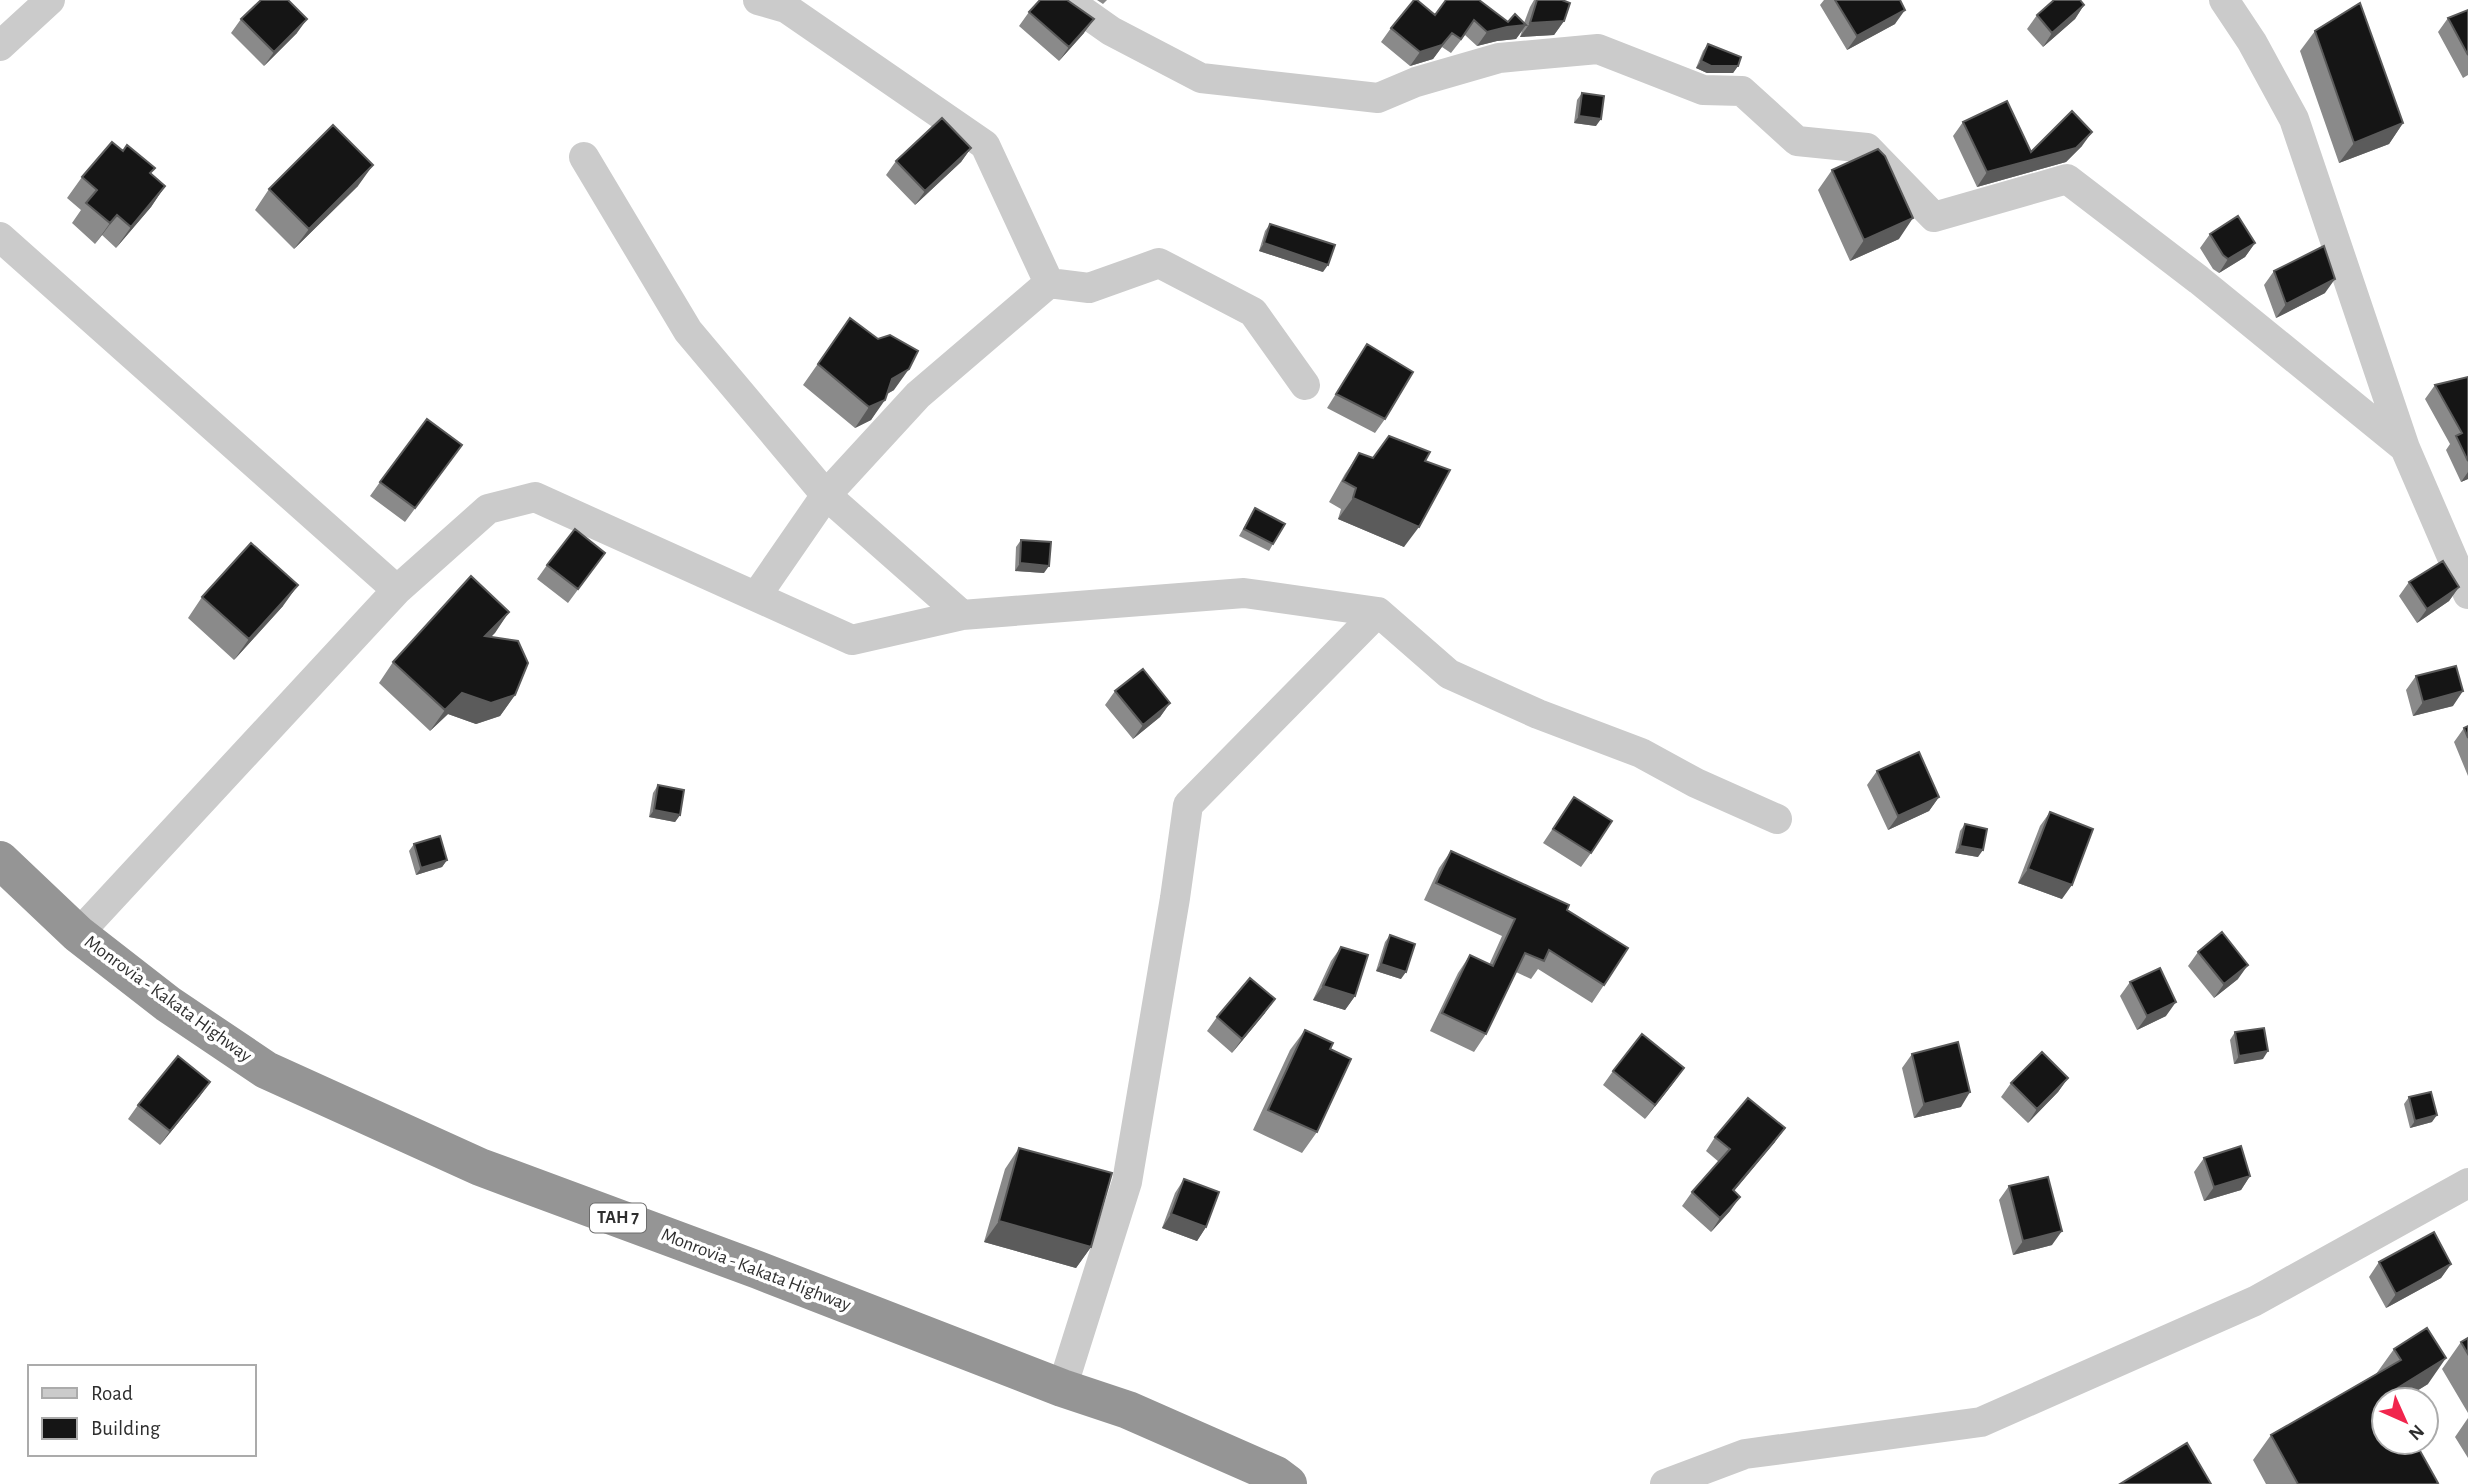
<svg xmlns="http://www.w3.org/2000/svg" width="2468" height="1484" viewBox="0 0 2468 1484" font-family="'Alegreya Sans',sans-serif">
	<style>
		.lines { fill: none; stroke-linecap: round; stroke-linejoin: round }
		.street { stroke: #cbcbcb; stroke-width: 30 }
		.highway { stroke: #959595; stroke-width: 38 }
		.wall { fill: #8a8a8a }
		.shaded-wall { fill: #5b5b5b }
		.building { fill: #151515; stroke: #5b5b5b; stroke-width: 2 }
		.labels { text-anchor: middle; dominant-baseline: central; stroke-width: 7; stroke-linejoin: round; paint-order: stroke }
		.shield { fill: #fff; stroke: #6d6d6d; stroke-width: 2 }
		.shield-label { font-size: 18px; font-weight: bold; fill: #2e2e2e }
		.street-label { font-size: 19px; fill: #2e2e2e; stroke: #fff }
	</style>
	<rect width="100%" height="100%" fill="#fff"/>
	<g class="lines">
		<!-- street -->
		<path class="street" d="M 758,0 L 786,8 L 985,145 L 1049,283 L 1089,288 L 1159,263 L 1253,312 L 1305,385
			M 1067,0 L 1111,31 L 1201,78 L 1378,98 L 1416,82 L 1499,58 L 1598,49 L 1703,90 L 1742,91 L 1797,141 L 1867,148 L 1934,217 L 2067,179 L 2199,280 L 2405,448
			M 2224,0 L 2252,42 L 2294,119 L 2405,448 L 2468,594
			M 0,46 L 50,0
			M 584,157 L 688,331 L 826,495 L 962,615
			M 0,237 L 397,590
			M 757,595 L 826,495 L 918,395 L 1049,283
			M 78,934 L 397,590 L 488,509 L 535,497 L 852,640 L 962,615 L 1244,593 L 1378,612 L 1449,674 L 1538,714 L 1641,753 L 1696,783 L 1777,819
			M 1062,1388 L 1127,1182 L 1175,898 L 1188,805 L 1378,612
			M 1665,1484 L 1745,1454 L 1981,1422 L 2255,1301 L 2468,1183"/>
		<!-- highway -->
		<path class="highway" d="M 0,860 L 78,934 L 168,1004 L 266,1070 L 480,1167 L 758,1270 L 1062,1388 L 1128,1410 L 1276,1475 L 1288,1484"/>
	</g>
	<!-- wall -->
	<path class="wall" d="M 1097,0 L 1107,0 L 1103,4 Z
		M 1534,0 L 1562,0 L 1564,21 L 1554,35 L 1520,37 L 1522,31 L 1516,39 L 1497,41 L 1477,46 L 1465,35 L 1451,53 L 1442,47 L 1433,59 L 1410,66 L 1381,42 L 1391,28 L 1435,15 L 1524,23 L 1530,7 Z
		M 1824,0 L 1900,0 L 1895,24 L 1847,50 L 1820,5 Z
		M 2084,5 L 2075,19 L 2043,47 L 2027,29 L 2037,15 Z
		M 2468,10 L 2468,75 L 2463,78 L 2438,32 L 2448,18 Z
		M 1029,12 L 1084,33 L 1059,61 L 1019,26 Z
		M 241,19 L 297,33 L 264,66 L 231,33 Z
		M 2315,31 L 2403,123 L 2389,144 L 2339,163 L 2300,51 Z
		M 1708,44 L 1738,66 L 1733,73 L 1707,73 L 1696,68 L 1703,51 Z
		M 1582,93 L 1596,126 L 1574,123 L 1577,100 Z
		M 1963,122 L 2031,152 L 2082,146 L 2066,162 L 1977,187 L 1953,136 Z
		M 971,148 L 961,162 L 915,205 L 886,175 L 896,161 Z
		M 1832,170 L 1899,239 L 1850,261 L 1818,190 Z
		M 151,173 L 165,186 L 151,207 L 116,248 L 102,235 L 95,244 L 72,223 L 81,210 L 67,198 L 82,177 Z
		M 358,186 L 294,249 L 255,210 L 269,189 Z
		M 1270,224 L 1323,272 L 1259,251 L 1265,231 Z
		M 2210,234 L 2255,243 L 2245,257 L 2219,273 L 2213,269 L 2200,248 Z
		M 2274,271 L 2325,293 L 2276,318 L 2264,285 Z
		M 850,318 L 894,390 L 887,394 L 871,420 L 855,428 L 803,385 Z
		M 1367,344 L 1385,419 L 1375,433 L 1327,408 Z
		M 2468,377 L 2468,479 L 2461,482 L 2446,450 L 2450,444 L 2425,399 L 2435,385 Z
		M 462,445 L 405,522 L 370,496 L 380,482 Z
		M 1359,453 L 1373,458 L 1425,461 L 1404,547 L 1338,519 L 1341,509 L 1329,502 L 1345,474 Z
		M 1255,508 L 1273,544 L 1269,551 L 1239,536 Z
		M 1021,540 L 1044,573 L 1015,571 L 1016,547 Z
		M 605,553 L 568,603 L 537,579 L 547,565 Z
		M 2409,582 L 2459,587 L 2449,601 L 2417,623 L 2399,596 Z
		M 202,597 L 283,606 L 234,660 L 188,618 Z
		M 509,612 L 491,637 L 515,695 L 500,716 L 476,724 L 448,714 L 430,731 L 379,683 L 393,662 Z
		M 2416,676 L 2453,706 L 2413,716 L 2406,690 Z
		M 1115,691 L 1170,703 L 1160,717 L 1133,739 L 1105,705 Z
		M 2468,726 L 2468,776 L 2454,742 L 2464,728 Z
		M 1877,771 L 1939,797 L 1929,811 L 1888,830 L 1867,785 Z
		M 658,785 L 680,815 L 675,822 L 649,817 L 653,793 Z
		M 1574,797 L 1591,853 L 1581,867 L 1543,843 Z
		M 2050,812 L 2062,899 L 2018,883 L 2040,826 Z
		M 1965,824 L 1978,857 L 1955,853 L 1960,831 Z
		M 414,844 L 447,860 L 442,867 L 416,875 L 409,851 Z
		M 1451,851 L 1567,910 L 1604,985 L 1592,1003 L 1538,969 L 1531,979 L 1516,972 L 1486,1034 L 1474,1052 L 1430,1031 L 1458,973 L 1470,955 L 1489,965 L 1502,936 L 1424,900 L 1439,868 Z
		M 1390,935 L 1401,979 L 1376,971 L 1385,942 Z
		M 1341,947 L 1355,996 L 1345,1010 L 1313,1000 L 1331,961 Z
		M 2198,952 L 2238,979 L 2214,998 L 2188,966 Z
		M 2130,982 L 2166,1016 L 2137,1030 L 2120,996 Z
		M 1265,1013 L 1232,1053 L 1207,1031 L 1217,1017 Z
		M 1305,1030 L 1330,1049 L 1317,1132 L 1302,1153 L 1253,1130 L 1290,1050 Z
		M 2235,1032 L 2263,1059 L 2234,1064 L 2230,1040 Z
		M 1912,1054 L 1961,1107 L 1914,1118 L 1902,1068 Z
		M 1613,1071 L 1674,1082 L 1645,1119 L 1603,1085 Z
		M 2068,1078 L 2058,1092 L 2028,1123 L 2001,1097 L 2011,1083 Z
		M 200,1096 L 160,1145 L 128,1119 L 138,1105 Z
		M 2409,1097 L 2432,1122 L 2410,1128 L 2404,1104 Z
		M 1715,1137 L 1775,1142 L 1734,1191 L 1730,1211 L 1711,1232 L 1682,1206 L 1692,1192 L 1719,1162 L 1706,1151 Z
		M 1019,1148 L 1091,1247 L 1076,1268 L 984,1242 L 1005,1169 Z
		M 2204,1158 L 2250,1176 L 2241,1190 L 2204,1201 L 2194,1172 Z
		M 1184,1179 L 1206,1227 L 1197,1241 L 1162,1228 L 1175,1193 Z
		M 2009,1186 L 2052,1245 L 2013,1255 L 1999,1200 Z
		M 2379,1262 L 2451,1264 L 2441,1278 L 2386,1308 L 2369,1277 Z
		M 2468,1338 L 2468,1413 L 2442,1369 L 2461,1342 Z
		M 2394,1349 L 2428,1384 L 2402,1400 L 2384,1400 L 2437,1484 L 2266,1484 L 2253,1460 L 2271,1435 L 2376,1374 Z
		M 2468,1418 L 2468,1458 L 2455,1437 Z"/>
	<!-- shaded-wall -->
	<path class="shaded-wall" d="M 2084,5 L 2075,19 L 2043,47 L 2052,33 Z
		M 1905,10 L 1895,24 L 1847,50 L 1857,36 Z
		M 307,19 L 297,33 L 264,66 L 274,52 Z
		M 1094,19 L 1084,33 L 1059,61 L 1069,47 Z
		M 1564,21 L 1554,35 L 1520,37 L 1530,23 Z
		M 1526,25 L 1516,39 L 1497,41 L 1477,46 L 1487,32 L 1507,27 Z
		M 1452,33 L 1433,59 L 1410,66 L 1420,52 Z
		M 1701,61 L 1738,66 L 1733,73 L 1707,73 L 1696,68 Z
		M 1579,116 L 1601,119 L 1596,126 L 1574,123 Z
		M 2403,123 L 2389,144 L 2339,163 L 2354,143 Z
		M 2092,132 L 2082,146 L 2066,162 L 1977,187 L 1987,172 Z
		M 971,148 L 961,162 L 915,205 L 925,191 Z
		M 373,165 L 358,186 L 294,249 L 309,229 Z
		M 165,186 L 151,207 L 116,248 L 131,227 Z
		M 117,215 L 102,235 L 95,244 L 110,223 Z
		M 1913,218 L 1899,239 L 1850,261 L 1864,240 Z
		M 1264,243 L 1328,265 L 1323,272 L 1259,251 Z
		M 2255,243 L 2245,257 L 2219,273 L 2228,259 Z
		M 2335,279 L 2325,293 L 2276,318 L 2286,304 Z
		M 909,369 L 894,390 L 878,399 L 892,379 Z
		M 885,400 L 871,420 L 855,428 L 869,407 Z
		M 2468,472 L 2468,479 L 2461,482 Z
		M 1353,498 L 1419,527 L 1404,547 L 1338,519 Z
		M 1020,563 L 1049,566 L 1044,573 L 1015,571 Z
		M 298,585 L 283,606 L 234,660 L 249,639 Z
		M 2459,587 L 2449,601 L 2417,623 L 2427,609 Z
		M 509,612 L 495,633 L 471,657 L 485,636 Z
		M 2463,691 L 2453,706 L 2413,716 L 2423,702 Z
		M 462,693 L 515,695 L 500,716 L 476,724 L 448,714 L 430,731 L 445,710 Z
		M 1170,703 L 1160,717 L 1133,739 L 1143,725 Z
		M 1939,797 L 1929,811 L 1888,830 L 1898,816 Z
		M 654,810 L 680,815 L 675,822 L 649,817 Z
		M 1960,846 L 1983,850 L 1978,857 L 1955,853 Z
		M 447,860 L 442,867 L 416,875 L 421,868 Z
		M 2028,869 L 2072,885 L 2062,899 L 2018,883 Z
		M 1381,964 L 1406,972 L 1401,979 L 1376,971 Z
		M 2248,965 L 2238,979 L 2214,998 L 2224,984 Z
		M 1323,986 L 1355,996 L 1345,1010 L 1313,1000 Z
		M 1275,999 L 1265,1013 L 1232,1053 L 1242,1039 Z
		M 2176,1002 L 2166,1016 L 2137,1030 L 2147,1016 Z
		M 2268,1051 L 2263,1059 L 2234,1064 L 2239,1056 Z
		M 1684,1068 L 1674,1082 L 1645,1119 L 1655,1105 Z
		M 2068,1078 L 2058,1092 L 2028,1123 L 2037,1109 Z
		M 210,1082 L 200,1096 L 160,1145 L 170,1131 Z
		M 1970,1092 L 1961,1107 L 1914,1118 L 1924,1104 Z
		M 2437,1115 L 2432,1122 L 2410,1128 L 2415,1121 Z
		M 1785,1128 L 1775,1142 L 1723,1204 L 1733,1190 Z
		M 2250,1176 L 2241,1190 L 2204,1201 L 2214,1187 Z
		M 1740,1197 L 1730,1211 L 1711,1232 L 1720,1218 Z
		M 1171,1214 L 1206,1227 L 1197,1241 L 1162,1228 Z
		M 999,1221 L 1091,1247 L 1076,1268 L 984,1242 Z
		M 2062,1231 L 2052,1245 L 2013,1255 L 2023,1241 Z
		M 2451,1264 L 2441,1278 L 2386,1308 L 2396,1294 Z
		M 2446,1358 L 2428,1384 L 2402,1400 L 2384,1400 L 2388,1394 Z"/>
	<!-- building -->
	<path class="building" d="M 261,0 L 288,0 L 307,19 L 274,52 L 241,19 Z
		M 1040,0 L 1067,0 L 1094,19 L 1069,47 L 1029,12 Z
		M 1414,0 L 1417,0 L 1435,15 L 1446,0 L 1479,0 L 1508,22 L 1515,14 L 1526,25 L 1507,27 L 1487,32 L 1474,20 L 1461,39 L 1452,33 L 1442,45 L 1420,52 L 1391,28 Z
		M 1537,0 L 1562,0 L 1570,3 L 1564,21 L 1530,23 Z
		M 1835,0 L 1900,0 L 1905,10 L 1857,36 Z
		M 2054,0 L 2080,0 L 2084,5 L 2052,33 L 2037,15 Z
		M 2360,3 L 2403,123 L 2354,143 L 2315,31 Z
		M 2468,10 L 2468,55 L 2448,18 Z
		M 1708,44 L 1741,57 L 1738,66 L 1711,66 L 1701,61 Z
		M 1582,93 L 1604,96 L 1601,119 L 1579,116 Z
		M 2007,101 L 2031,152 L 2072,111 L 2092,132 L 2076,148 L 1987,172 L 1963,122 Z
		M 942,118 L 971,148 L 925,191 L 896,161 Z
		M 333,125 L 373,165 L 309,229 L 269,189 Z
		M 112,142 L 123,151 L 127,145 L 155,168 L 150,173 L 165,186 L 131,227 L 117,215 L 110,223 L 86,203 L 97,190 L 82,177 Z
		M 1878,149 L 1885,156 L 1913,218 L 1864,240 L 1832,170 Z
		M 2238,216 L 2255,243 L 2228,259 L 2223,255 L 2210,234 Z
		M 1270,224 L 1335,245 L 1328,265 L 1264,243 Z
		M 2324,246 L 2335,279 L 2286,304 L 2274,271 Z
		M 850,318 L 878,339 L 890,335 L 918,351 L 909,369 L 892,379 L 885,400 L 869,407 L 818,364 Z
		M 1367,344 L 1413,372 L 1385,419 L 1336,394 Z
		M 2468,377 L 2468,461 L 2456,436 L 2462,433 L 2435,385 Z
		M 427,419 L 462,445 L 415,508 L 380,482 Z
		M 1389,436 L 1430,452 L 1425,461 L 1450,470 L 1419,527 L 1353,498 L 1356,488 L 1343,481 L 1359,453 L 1373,458 Z
		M 1255,508 L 1285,524 L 1273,544 L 1244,529 Z
		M 575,529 L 605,553 L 578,589 L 547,565 Z
		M 1021,540 L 1051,542 L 1049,566 L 1020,563 Z
		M 251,543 L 298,585 L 249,639 L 202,597 Z
		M 2443,561 L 2459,587 L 2427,609 L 2409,582 Z
		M 471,576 L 509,612 L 485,636 L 518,641 L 528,663 L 515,695 L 491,703 L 462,693 L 445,710 L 393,662 Z
		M 2456,666 L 2463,691 L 2423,702 L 2416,676 Z
		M 1143,669 L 1170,703 L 1143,725 L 1115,691 Z
		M 2468,726 L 2468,738 L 2464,728 Z
		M 1919,752 L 1939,797 L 1898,816 L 1877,771 Z
		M 658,785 L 684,790 L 680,815 L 654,810 Z
		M 1574,797 L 1612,821 L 1591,853 L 1553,829 Z
		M 2050,812 L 2093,829 L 2072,885 L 2028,869 Z
		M 1965,824 L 1987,829 L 1983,850 L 1960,846 Z
		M 440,836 L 447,860 L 421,868 L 414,844 Z
		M 1451,851 L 1569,905 L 1567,910 L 1628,948 L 1604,985 L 1549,950 L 1544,961 L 1525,953 L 1486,1034 L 1442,1013 L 1470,955 L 1493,966 L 1515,919 L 1436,883 Z
		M 2222,932 L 2248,965 L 2224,984 L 2198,952 Z
		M 1390,935 L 1415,944 L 1406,972 L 1381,964 Z
		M 1341,947 L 1368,955 L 1355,996 L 1323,986 Z
		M 2160,968 L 2176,1002 L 2147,1016 L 2130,982 Z
		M 1250,978 L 1275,999 L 1242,1039 L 1217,1017 Z
		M 2264,1028 L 2268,1051 L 2239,1056 L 2235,1032 Z
		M 1305,1030 L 1333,1043 L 1330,1049 L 1351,1059 L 1317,1132 L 1268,1110 Z
		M 1642,1034 L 1684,1068 L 1655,1105 L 1613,1071 Z
		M 1958,1042 L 1970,1092 L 1924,1104 L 1912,1054 Z
		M 2042,1052 L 2068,1078 L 2037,1109 L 2011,1083 Z
		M 178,1056 L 210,1082 L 170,1131 L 138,1105 Z
		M 2431,1092 L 2437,1115 L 2415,1121 L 2409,1097 Z
		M 1748,1098 L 1785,1128 L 1733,1190 L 1740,1197 L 1720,1218 L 1692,1192 L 1730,1149 L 1715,1137 Z
		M 2241,1146 L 2250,1176 L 2214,1187 L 2204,1158 Z
		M 1019,1148 L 1112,1173 L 1091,1247 L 999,1221 Z
		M 2048,1177 L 2062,1231 L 2023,1241 L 2009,1186 Z
		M 1184,1179 L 1219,1192 L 1206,1227 L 1171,1214 Z
		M 2434,1232 L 2451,1264 L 2396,1294 L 2379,1262 Z
		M 2427,1328 L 2446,1358 L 2388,1394 L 2392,1400 L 2384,1400 L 2384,1442 L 2415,1442 L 2438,1483 L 2436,1484 L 2298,1484 L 2271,1435 L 2401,1360 L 2394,1349 Z
		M 2468,1338 L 2468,1354 L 2461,1342 Z
		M 2187,1443 L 2211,1484 L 2120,1484 Z"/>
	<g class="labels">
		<!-- shield labels -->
		<rect class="shield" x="590" y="1203.5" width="56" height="29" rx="5"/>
		<g class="shield-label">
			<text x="618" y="1218">TAH 7</text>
		</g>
		<!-- street labels -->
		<g class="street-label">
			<text transform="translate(168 999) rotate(36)">Monrovia - Kakata Highway</text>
			<text transform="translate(756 1270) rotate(21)">Monrovia - Kakata Highway</text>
		</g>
	</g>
	<!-- legend -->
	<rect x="28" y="1365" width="228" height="91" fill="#ffffff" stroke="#ababab" stroke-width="2"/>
	<rect x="42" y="1388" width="35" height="10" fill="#cbcbcb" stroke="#ababab" stroke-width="2"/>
	<text x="91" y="1400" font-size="21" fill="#2e2e2e">Road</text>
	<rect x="42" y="1418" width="35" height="21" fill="#151515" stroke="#ababab" stroke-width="2"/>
	<text x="91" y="1435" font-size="21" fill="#2e2e2e">Building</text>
	<!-- north arrow -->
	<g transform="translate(2405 1421) rotate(135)"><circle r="33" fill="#ffffff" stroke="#ababab" stroke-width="2"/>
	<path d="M0-5L12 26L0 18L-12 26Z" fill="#f1254d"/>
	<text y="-10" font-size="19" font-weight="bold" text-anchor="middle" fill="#2e2e2e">N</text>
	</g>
</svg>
